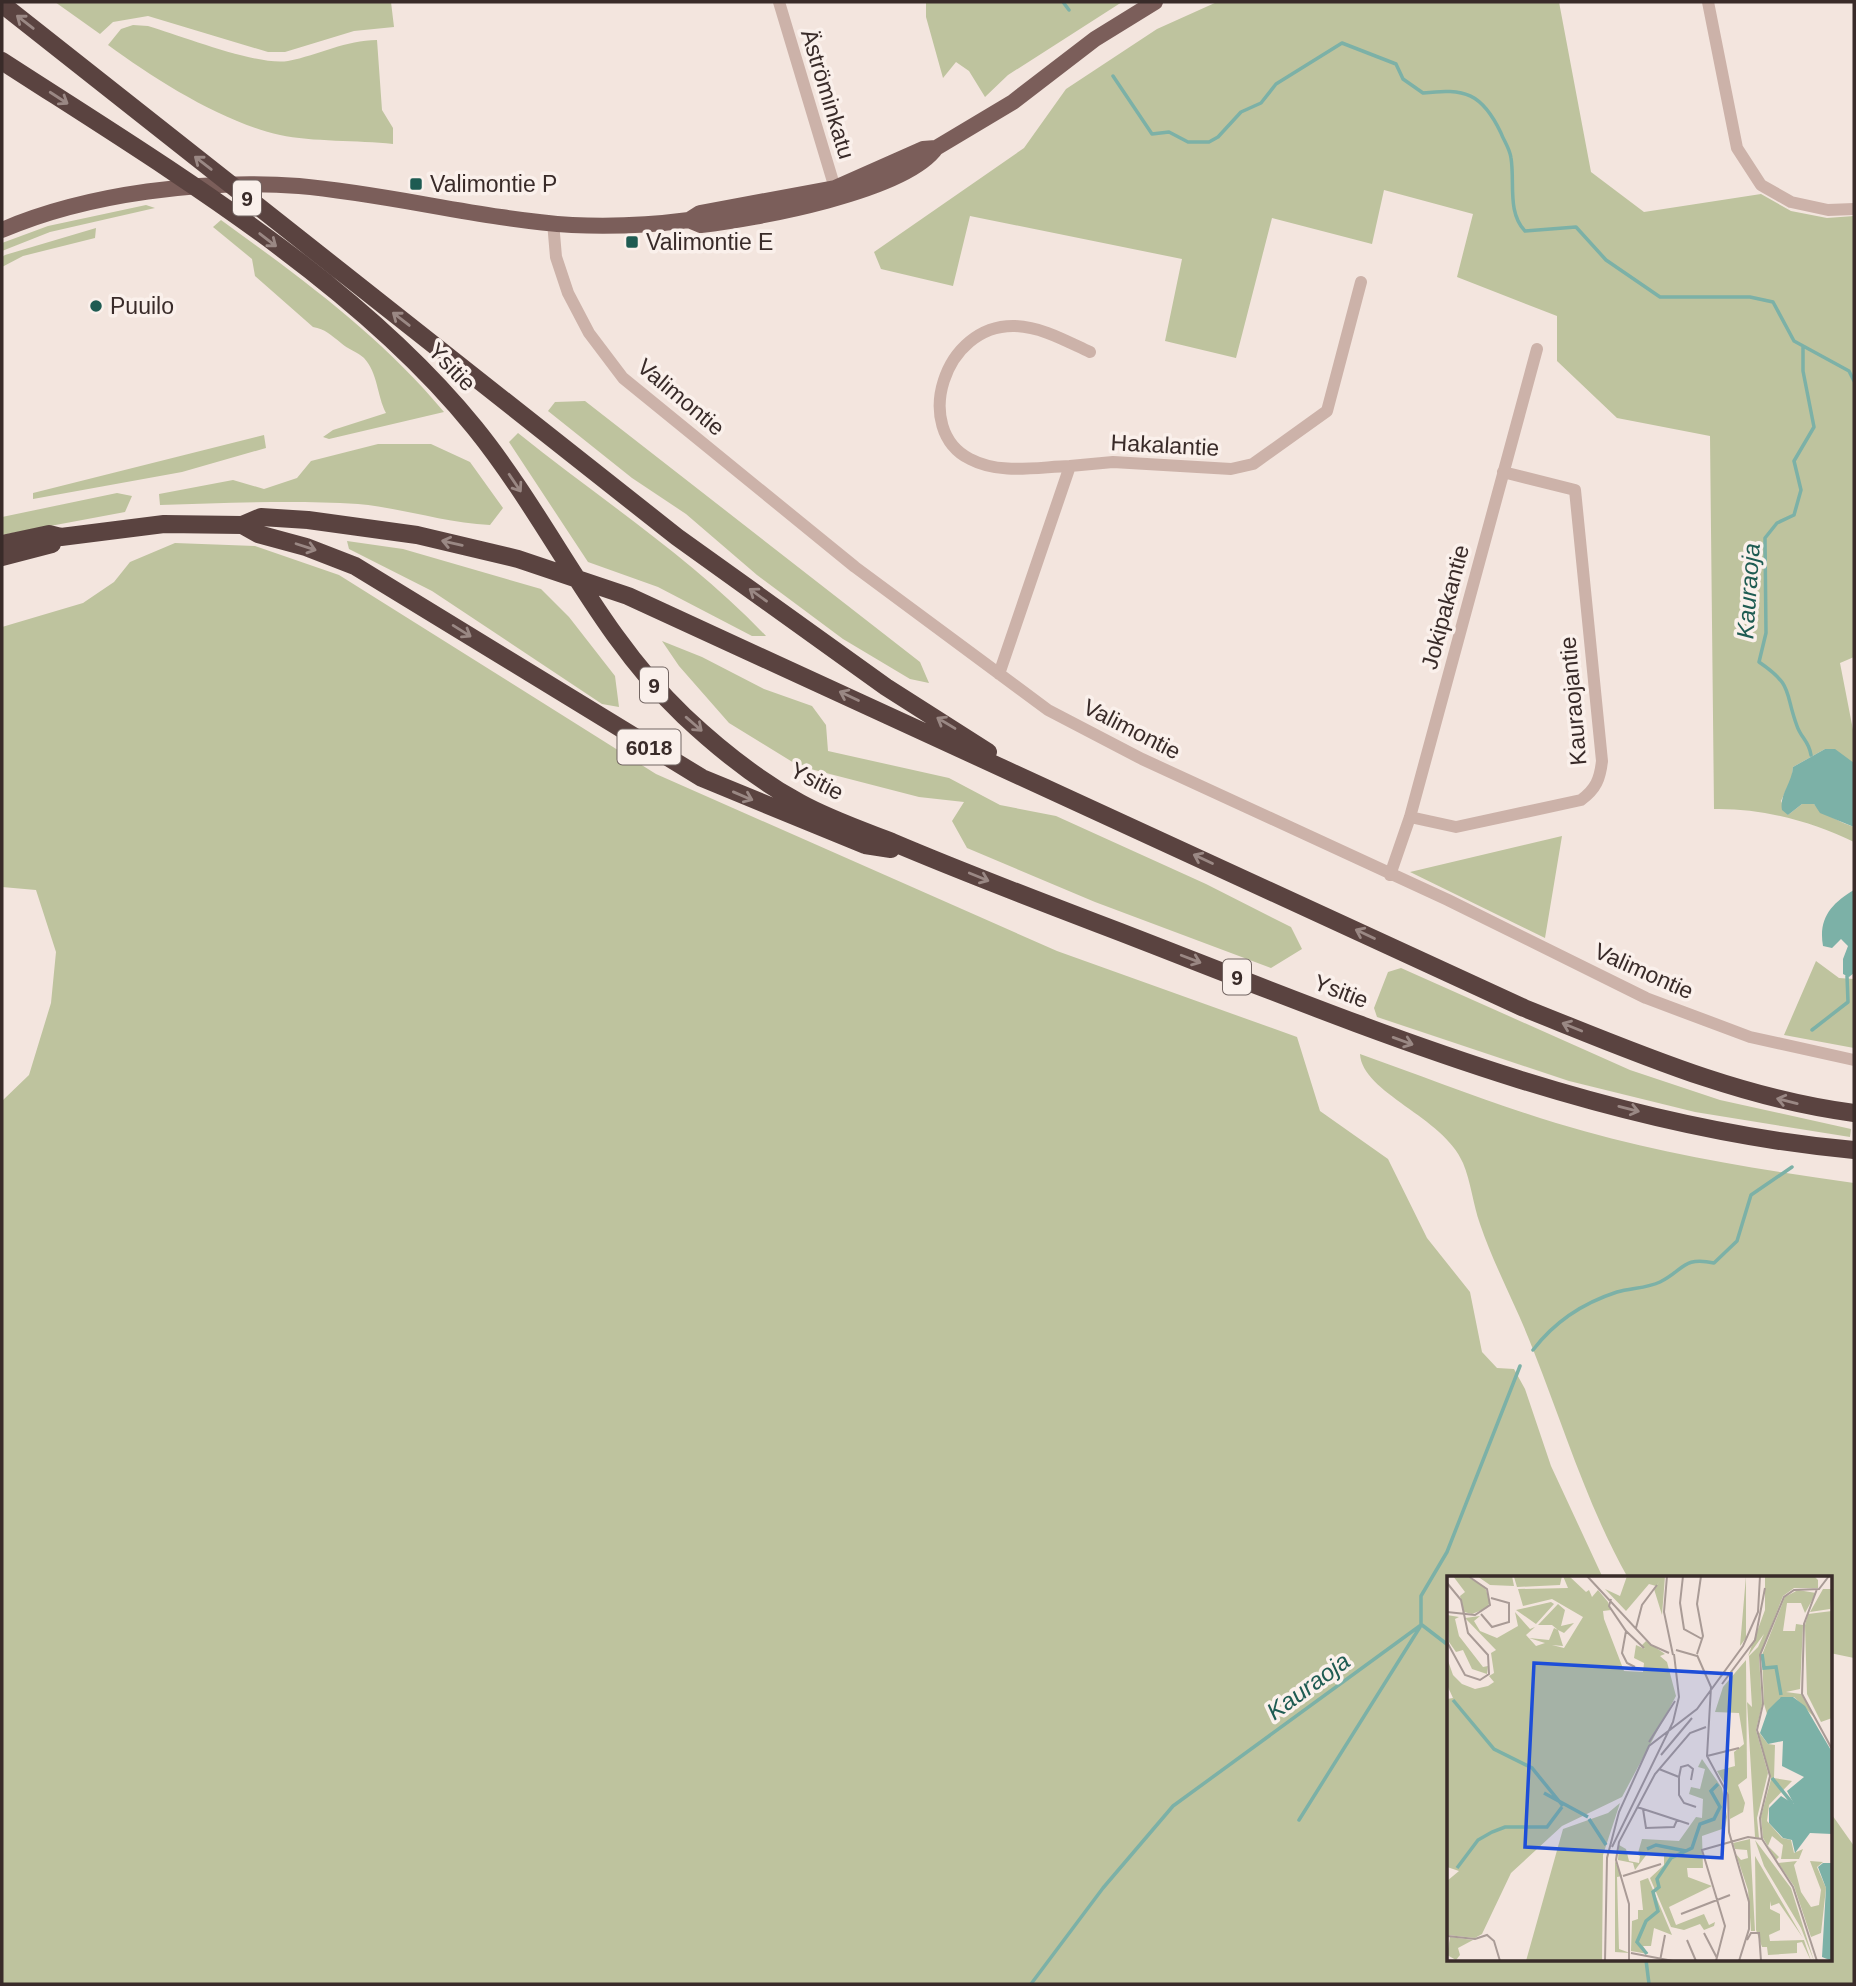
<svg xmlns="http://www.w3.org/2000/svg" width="1856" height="1986" viewBox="0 0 1856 1986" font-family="Helvetica,sans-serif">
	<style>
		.green { fill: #bec39e }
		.water { fill: #7cb1a7 }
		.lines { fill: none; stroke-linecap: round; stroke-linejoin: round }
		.stream { stroke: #7cb1a7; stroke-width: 3.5 }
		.minor { stroke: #ccb2a9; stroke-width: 12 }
		.major { stroke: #7b5e5a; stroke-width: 16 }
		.highway { stroke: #5a4340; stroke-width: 18 }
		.oneway { stroke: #9a8884 }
		.poi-dot { fill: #1e5b52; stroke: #faf0eb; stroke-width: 2.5 }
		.labels { text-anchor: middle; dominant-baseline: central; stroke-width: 7; stroke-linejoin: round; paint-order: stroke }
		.shield { fill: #faf0eb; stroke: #736663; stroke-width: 2 }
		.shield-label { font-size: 21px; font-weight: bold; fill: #392b29 }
		.street-label { font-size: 23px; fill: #392b29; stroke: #faf0eb }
		.poi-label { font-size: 23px; fill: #392b29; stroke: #faf0eb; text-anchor: start }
		.water-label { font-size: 24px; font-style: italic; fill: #1e5b52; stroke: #faf0eb }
		.inset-river { fill: none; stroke: #7cb1a7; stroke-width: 3.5 }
		.inset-road { fill: none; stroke: #a99b96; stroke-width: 2 }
		.view { fill: #1d4ed8; fill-opacity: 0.15; stroke: #1d4ed8; stroke-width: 3.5 }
		.inset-edge { fill: none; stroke: #392b29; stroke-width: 3.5 }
	</style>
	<rect width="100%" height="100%" fill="#f3e5de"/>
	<!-- green -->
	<path class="green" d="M 55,2 L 391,2 L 394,27 L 354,31 L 285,52 L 268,52 L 148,16 L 113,22 L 100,34 Z
		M 926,2 L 1122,2 L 1008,75 L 985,97 L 969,71 L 956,62 L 943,78 L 926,17 Z
		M 1217,2 L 1559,2 L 1591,172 L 1644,212 L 1761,194 L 1791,211 L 1827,218 L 1854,216 L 1854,657 L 1840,663 L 1854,735 L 1854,764 L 1825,749 L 1793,767 L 1792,777 L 1781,801 L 1788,815 L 1802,804 L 1814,804 C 1820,813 1845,824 1854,827 L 1854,842 C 1811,821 1762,808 1714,809 L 1710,436 L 1617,418 L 1557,361 L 1557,316 L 1457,277 L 1473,214 L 1384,190 L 1372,244 L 1272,218 L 1236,358 L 1165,341 L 1182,259 L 970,216 L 953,286 L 881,269 L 874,252 L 1024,148 L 1066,89 L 1157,29 Z
		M 133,25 L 148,26 C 182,36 257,66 288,61 C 319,55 346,40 377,40 L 382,110 L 393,128 L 393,144 C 358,140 312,142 280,135 C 222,122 156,80 108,45 L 121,29 Z
		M 146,205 L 155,208 L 50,232 L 2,251 L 2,243 L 48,226 Z
		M 221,220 C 300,277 381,336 444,412 L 329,439 L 323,437 L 333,430 L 386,413 C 377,396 378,373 364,358 C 358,352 347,349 341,343 C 331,335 325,329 313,327 L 255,276 L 252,259 L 213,227 Z
		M 96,228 L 95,238 L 23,256 L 2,267 L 2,257 L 5,255 Z
		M 585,401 L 920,662 L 929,683 L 910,679 L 843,639 L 757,575 L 686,514 L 632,478 L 548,411 L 555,402 Z
		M 518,433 C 600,499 693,559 766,636 L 752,636 L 658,587 L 588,562 L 509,442 Z
		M 264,435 L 266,448 L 182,472 L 33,499 L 33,493 Z
		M 378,444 L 431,444 L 470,462 L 503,508 L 490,525 C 445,523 403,508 358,504 C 292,500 226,503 160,505 L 159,494 L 233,480 L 264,489 L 297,478 L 311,461 Z
		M 117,493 L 132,496 L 125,512 L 2,535 L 2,517 Z
		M 347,541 L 403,549 L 541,589 L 569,617 L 615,676 L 619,707 L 602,704 L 432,591 L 349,549 Z
		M 175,543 L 255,546 L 339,575 L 656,774 L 1057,951 L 1297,1037 L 1320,1111 L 1388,1159 L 1427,1238 L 1470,1292 L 1482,1352 L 1497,1368 L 1514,1369 L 1525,1389 L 1551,1466 L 1603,1578 L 1448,1578 L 1448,1960 L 1830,1960 L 1830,1812 L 1854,1846 L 1854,1984 L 2,1984 L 2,1101 L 29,1075 L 51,1003 L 56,952 L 36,890 L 2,887 L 2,627 L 83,603 L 114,582 L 130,562 Z
		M 662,641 L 702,657 L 764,689 L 812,706 L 826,725 L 828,751 L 949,778 L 1000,805 L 1056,816 L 1206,884 L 1291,927 L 1302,949 L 1271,968 L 1095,902 L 967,848 L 952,821 L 964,802 L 919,797 L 799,766 L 729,723 L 679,666 Z
		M 1562,836 L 1545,938 L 1410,872 Z
		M 1816,961 L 1839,978 L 1854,979 L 1854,1048 L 1784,1035 Z
		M 1401,968 L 1630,1070 L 1720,1100 L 1851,1129 L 1850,1137 L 1695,1112 L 1569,1081 L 1377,1017 L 1374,1008 L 1388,972 Z
		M 1360,1054 C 1425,1077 1490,1103 1556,1123 C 1654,1153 1754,1169 1854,1183 L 1854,1658 L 1830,1653 L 1830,1578 L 1628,1578 C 1588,1507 1564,1428 1534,1352 C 1518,1309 1495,1268 1480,1224 C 1473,1204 1471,1182 1463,1163 C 1444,1117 1362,1093 1360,1054 Z"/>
	<!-- water -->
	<path class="water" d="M 1825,749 L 1835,749 L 1854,763 L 1854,827 L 1820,813 L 1814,804 L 1802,804 L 1788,815 L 1782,810 C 1779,795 1792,783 1793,767 Z
		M 1854,890 L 1854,973 L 1849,977 L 1843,974 L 1843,959 L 1848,946 L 1841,939 L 1832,948 L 1823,946 C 1818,918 1832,903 1854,890 Z"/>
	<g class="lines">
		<!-- stream -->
		<path class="stream" d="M 1063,2 L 1069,10
			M 1113,76 L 1152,134 L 1169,132 L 1188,142 L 1209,142 L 1218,137 L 1241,112 L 1261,103 L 1276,84 L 1342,43 L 1396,64 L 1403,79 L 1423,93 C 1465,88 1482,93 1501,133 C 1504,141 1510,149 1511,158 C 1515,183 1507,212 1525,231 L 1576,227 L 1606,260 L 1660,297 L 1750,297 L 1773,302 L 1794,341 L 1849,371 L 1854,381
			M 1803,347 L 1803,371 L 1814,427 L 1794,461 L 1801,490 L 1794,515 L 1777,523 L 1765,538 L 1766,633 L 1759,662 C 1794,686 1784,691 1797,726 C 1801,738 1809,741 1811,755
			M 1812,1030 L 1848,1002 L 1847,976
			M 1533,1350 C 1555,1321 1583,1303 1617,1292 C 1631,1288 1648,1288 1660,1282 C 1684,1270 1683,1256 1714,1263 L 1737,1241 L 1751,1195 L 1792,1167
			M 1421,1625 L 1421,1596 L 1447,1552 L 1520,1366
			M 1422,1625 L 1448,1645
			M 1299,1820 L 1420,1627
			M 1646,1960 L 1649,1984
			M 1031,1984 L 1103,1888 L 1173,1806 L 1421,1625"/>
		<!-- minor -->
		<path class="minor" d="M 779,2 L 837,195
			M 1708,2 L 1737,148 L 1761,185 L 1791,202 L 1828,210 L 1854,209
			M 553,222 L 556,257 L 568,293 L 589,333 L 623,378 L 855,567 L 1048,710 L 1142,759 L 1448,900 L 1646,998 L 1750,1037 L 1854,1060
			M 1070,466 C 1037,467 1000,475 970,459 C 912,430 943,324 1015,326 C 1042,327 1066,341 1090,352
			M 999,674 L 1070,466 L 1113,462 L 1231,469 L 1253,464 L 1327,411 L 1361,282
			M 1410,817 L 1456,827 L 1581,800 C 1596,789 1600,779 1602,761 L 1575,490 L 1503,472
			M 1390,875 L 1410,817 L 1537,349"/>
		<!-- major -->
		<path class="major" d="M 689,220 L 700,213 L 835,188 L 923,149 L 936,148 L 1013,102 L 1095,39 L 1155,2
			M 2,230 C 88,193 205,179 299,186 C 390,194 482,219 572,225 C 611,227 651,225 689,220 L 701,225 C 754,219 905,192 936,148"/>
		<!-- highway -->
		<path class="highway" d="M 2,4 L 677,537 L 886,687 L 988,752
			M 2,61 C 161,164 356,280 475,428 C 550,521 597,633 684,716 C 719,749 758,780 800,803 C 829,819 861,830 892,842 C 967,874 1044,903 1120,932 C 1358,1024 1598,1127 1854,1150
			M 242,525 L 258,534 L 306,547 L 355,566 L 702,778 L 865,845 L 891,849
			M 2,544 L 49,534 L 61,537 L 164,524 L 242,525 L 261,517 L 308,520 L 417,535 L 518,559 L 628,596 L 1524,1008 C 1632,1051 1738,1098 1854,1113
			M 2,557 L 52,544"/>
	</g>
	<!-- one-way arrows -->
	<defs><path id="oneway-shaft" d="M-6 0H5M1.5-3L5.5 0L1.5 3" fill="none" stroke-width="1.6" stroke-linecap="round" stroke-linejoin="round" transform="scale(1.75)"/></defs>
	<g class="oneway">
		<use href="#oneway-shaft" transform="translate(25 22) rotate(-142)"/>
		<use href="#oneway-shaft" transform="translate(59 98) rotate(33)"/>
		<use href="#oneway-shaft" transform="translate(203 163) rotate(-142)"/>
		<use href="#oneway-shaft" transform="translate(268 240) rotate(38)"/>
		<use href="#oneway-shaft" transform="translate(401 319) rotate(-142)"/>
		<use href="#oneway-shaft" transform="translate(515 483) rotate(56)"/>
		<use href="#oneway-shaft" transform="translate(452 543) rotate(-167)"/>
		<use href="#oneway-shaft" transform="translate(306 547) rotate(18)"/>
		<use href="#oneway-shaft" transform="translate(758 595) rotate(-144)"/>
		<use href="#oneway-shaft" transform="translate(462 631) rotate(32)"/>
		<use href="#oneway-shaft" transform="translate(849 696) rotate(-155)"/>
		<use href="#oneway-shaft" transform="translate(946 723) rotate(-149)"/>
		<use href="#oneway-shaft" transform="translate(694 724) rotate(41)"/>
		<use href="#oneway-shaft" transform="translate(743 796) rotate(23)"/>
		<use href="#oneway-shaft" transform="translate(1203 859) rotate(-155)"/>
		<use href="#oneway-shaft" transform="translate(979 877) rotate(22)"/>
		<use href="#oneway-shaft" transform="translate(1365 934) rotate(-155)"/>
		<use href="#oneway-shaft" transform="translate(1191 959) rotate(21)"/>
		<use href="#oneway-shaft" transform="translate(1572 1027) rotate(-158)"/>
		<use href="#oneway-shaft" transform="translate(1403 1041) rotate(20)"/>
		<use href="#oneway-shaft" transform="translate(1787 1101) rotate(-166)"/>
		<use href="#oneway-shaft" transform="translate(1629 1109) rotate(14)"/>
	</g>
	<!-- markers -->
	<g class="poi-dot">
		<rect x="409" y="177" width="14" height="14" rx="3.5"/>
		<rect x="625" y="235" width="14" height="14" rx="3.5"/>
		<circle cx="96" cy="306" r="7"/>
	</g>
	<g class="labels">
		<!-- shield labels -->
		<g class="shield">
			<rect x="233" y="180.5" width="28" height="35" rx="5"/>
			<rect x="640" y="667.5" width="28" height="35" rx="5"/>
			<rect x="617.5" y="729.5" width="63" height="35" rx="5"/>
			<rect x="1223" y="959.5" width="28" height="35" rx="5"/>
		</g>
		<g class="shield-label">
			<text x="247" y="198">9</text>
			<text x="654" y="685">9</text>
			<text x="649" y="747">6018</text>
			<text x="1237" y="977">9</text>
		</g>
		<!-- street labels -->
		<g class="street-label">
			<text transform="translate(828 94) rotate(73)">Äströminkatu</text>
			<text transform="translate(452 367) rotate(46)">Ysitie</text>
			<text transform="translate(681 397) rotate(40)">Valimontie</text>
			<text transform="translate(1165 445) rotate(3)">Hakalantie</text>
			<text transform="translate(1445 607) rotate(-75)">Jokipakantie</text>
			<text transform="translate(1573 701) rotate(-95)">Kauraojantie</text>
			<text transform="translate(1132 729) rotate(27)">Valimontie</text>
			<text transform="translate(817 781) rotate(27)">Ysitie</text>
			<text transform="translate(1644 971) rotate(24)">Valimontie</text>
			<text transform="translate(1341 991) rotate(21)">Ysitie</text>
		</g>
		<!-- poi labels -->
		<g class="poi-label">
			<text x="430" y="184">Valimontie P</text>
			<text x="646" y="242">Valimontie E</text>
			<text x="110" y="306">Puuilo</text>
		</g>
		<!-- water labels -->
		<g class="water-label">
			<text transform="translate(1748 591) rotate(-86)">Kauraoja</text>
			<text transform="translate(1308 1686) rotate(-36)">Kauraoja</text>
		</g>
	</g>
	<!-- overview -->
	<g transform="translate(1447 1576)">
		<rect width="385" height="385" fill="#f3e5de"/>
		<path d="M 6,0 L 19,0 L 38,11 L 43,26 L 40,32 L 25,38 L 17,36 L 13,20 L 18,16 ZM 30,0 L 65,0 L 67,10 L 43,9 ZM 115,0 L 113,9 L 70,11 L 67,1 ZM 116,0 L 122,0 L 139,16 L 142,14 L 145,21 L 151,14 L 161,26 L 164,34 L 156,35 L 157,43 L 177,95 L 196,96 L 197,87 L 187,82 L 189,69 L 198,73 L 194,70 L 199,65 L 218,78 L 213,80 L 220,86 L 229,120 L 175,221 L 115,250 L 64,297 L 35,358 L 28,362 L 0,359 L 0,305 L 12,295 L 0,291 L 0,123 L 6,122 L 0,109 L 0,82 L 6,99 L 15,108 L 28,113 L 41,110 L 47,106 L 42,100 L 47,97 L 44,77 L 49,74 L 18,42 L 33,40 L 27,45 L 33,55 L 50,62 L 71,50 L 68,36 L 83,53 L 88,51 L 79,59 L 89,70 L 98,67 L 82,62 L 102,64 L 107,52 L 111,54 L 105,49 L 91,49 L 111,28 L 118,34 L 114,50 L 127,47 L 117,57 L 111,54 L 116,70 L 105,69 L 117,72 L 136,41 L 105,23 L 76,30 L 71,13 L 121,12 ZM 180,0 L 218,0 L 215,39 L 207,13 L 213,5 L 209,10 L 202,8 L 179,35 L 158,13 L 173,20 ZM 299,0 L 299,62 L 293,70 ZM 318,0 L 367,0 L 371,4 L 371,12 L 347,12 L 336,20 L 312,81 L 315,129 L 309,154 L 321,197 L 310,242 L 312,262 L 308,261 L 300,126 L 305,131 L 302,80 L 311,71 L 317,58 L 301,80 L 318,34 ZM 376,13 L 385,13 L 383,33 L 363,36 ZM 351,14 L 369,17 L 358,37 L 354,27 L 340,27 L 336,55 L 348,55 L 349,48 L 356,49 L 353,113 L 339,116 L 354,118 L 370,144 L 347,121 L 333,122 L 320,138 L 317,128 L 315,79 L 338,21 ZM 104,26 L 107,28 L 89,48 L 69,34 ZM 385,35 L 385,142 L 374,146 L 360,118 L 358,49 L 361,38 ZM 0,39 L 12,41 L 8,43 L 12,60 L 36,91 L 41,90 L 40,98 L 25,93 L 16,74 L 9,76 L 2,66 ZM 299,84 L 300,202 L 291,209 L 298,227 L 296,236 L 283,243 L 280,212 L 270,195 L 288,190 L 287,176 L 297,168 L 292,137 L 268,136 L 276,111 ZM 311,155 L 321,168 L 328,169 L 327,202 L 345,205 L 322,229 L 320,245 L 335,262 L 344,264 L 347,277 L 356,273 L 352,283 L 334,283 L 336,269 L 325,260 L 321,270 L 332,281 L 329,284 L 316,262 L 314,241 L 324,203 ZM 255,183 L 275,212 L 280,241 L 278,252 L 255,260 L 256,292 L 240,292 L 241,301 L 265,310 L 222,331 L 229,349 L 257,338 L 262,349 L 268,346 L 267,350 L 257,354 L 253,348 L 237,354 L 224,351 L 203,302 L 217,289 L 217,279 L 200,278 L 188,294 L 186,287 L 171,284 L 172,269 L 179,273 L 182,285 L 192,287 L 193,280 L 186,276 L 191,277 L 195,263 L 232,265 L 249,241 L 255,242 L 256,223 L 242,218 L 244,211 L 253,213 L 258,193 L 251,191 ZM 173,227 L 156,279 L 155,385 L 79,385 L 116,253 L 161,237 ZM 303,263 L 308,355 L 304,355 L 301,314 L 289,278 L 294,284 L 301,282 L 300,274 L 288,273 L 286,267 ZM 308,264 L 344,312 L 367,385 L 354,352 L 317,290 ZM 308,280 L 356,362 L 332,327 L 324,330 L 323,325 L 323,333 L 333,338 L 333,354 L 322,359 L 323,365 L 357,364 L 364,385 L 355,366 L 350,367 L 350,377 L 321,379 L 320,371 L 315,371 L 309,354 ZM 168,285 L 175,300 L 170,301 L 172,373 L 183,377 L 168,376 ZM 350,285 L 347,289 L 354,316 L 364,331 L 372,329 L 374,314 L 363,285 L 376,286 L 370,291 L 379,312 L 374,357 L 364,361 L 347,310 L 331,287 ZM 201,302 L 225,359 L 207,352 L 204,370 L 196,370 L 201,378 L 184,375 L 185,345 L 191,343 L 191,334 L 196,334 L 193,305 ZM 3,361 L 26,364 L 11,372 L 13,379 L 9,384 L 0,379 Z" fill="#bec39e"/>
		<path d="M 334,121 L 346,121 L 358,130 L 385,176 L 385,258 L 363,257 L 348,277 L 345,264 L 336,262 L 322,247 L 322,232 L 334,220 L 347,228 L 340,215 L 357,201 L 335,190 L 336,165 L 321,168 L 313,157 L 321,134 ZM 376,287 L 385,287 L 385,385 L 375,381 L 379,312 L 371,291 Z" fill="#7cb1a7"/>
		<path class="inset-river" d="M 315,78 L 317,92 L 329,91 L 334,119M 6,124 L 47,173 L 85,192 L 116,230M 325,202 L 346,228M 97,217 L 141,241M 142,243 L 159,269M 200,273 L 209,269 L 239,275M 10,292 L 31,264 L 45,256 L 58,251 L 100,251 L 115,231M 200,378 L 190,366 L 199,345 L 211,335 L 206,316 L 212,311 L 210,303 L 224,282 L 245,272 L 253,248 L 267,243 L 273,231 L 264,215 L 271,208"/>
		<path class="inset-road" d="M 140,0 L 204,69 L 222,77M 220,0 L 217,36 L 226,79M 236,0 L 233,27 L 237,53 L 255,63M 0,7 L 14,24 L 21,57 L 41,79 L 42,98 L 33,104 L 18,99 L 0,66M 370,13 L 357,48 L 355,118 L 385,173M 164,23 L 162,30 L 179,55 L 197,72M 0,36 L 28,39 L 43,29 L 40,13 L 21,0M 34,38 L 45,51 L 62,46 L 62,27 L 44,22M 189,52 L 195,29 L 210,9M 179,55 L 175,77 L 180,87 L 188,91M 229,74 L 250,80M 250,78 L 256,60 L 250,28 L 254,0M 250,79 L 264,111 L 260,180 L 281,219 L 282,256 L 302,326 L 302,353 L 292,385M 275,108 L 308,64 L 318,12M 202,166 L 228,125M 214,179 L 245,142M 260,180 L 292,172M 212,193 L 232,201 L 232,219 L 237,227 L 249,231M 232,201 L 234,191 L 241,189 L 246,193 L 244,204M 190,231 L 242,248M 196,233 L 199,252 L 227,251 L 230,244M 165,271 L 226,146 L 232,121 L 227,78M 176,300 L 214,288M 234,338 L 283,319M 257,357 L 270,382M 0,360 L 28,363 L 40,359 L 47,365 L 53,385M 240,364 L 249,385M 300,364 L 304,357 L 312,357 L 314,385M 184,377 L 226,385M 158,385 L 160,282 L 172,236 L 202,170 L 250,133 L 296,70 L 311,36 L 313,0M 182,385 L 182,328 L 169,284 L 172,266 L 208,198 L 243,157 L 259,151M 213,385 L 218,359M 269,385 L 278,350 L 255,274 L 301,261 L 315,263M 370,385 L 346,311 L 315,263 L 313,242 L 323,200 L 310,154 L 316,128 L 313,79 L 337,21 L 347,14 L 372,13 L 382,0"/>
		<path class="view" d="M 87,87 L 284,98 L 275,282 L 78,271 Z"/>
		<rect width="385" height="385" class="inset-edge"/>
	</g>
	<!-- border -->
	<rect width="1856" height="1986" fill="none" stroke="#392b29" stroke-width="7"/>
</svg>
